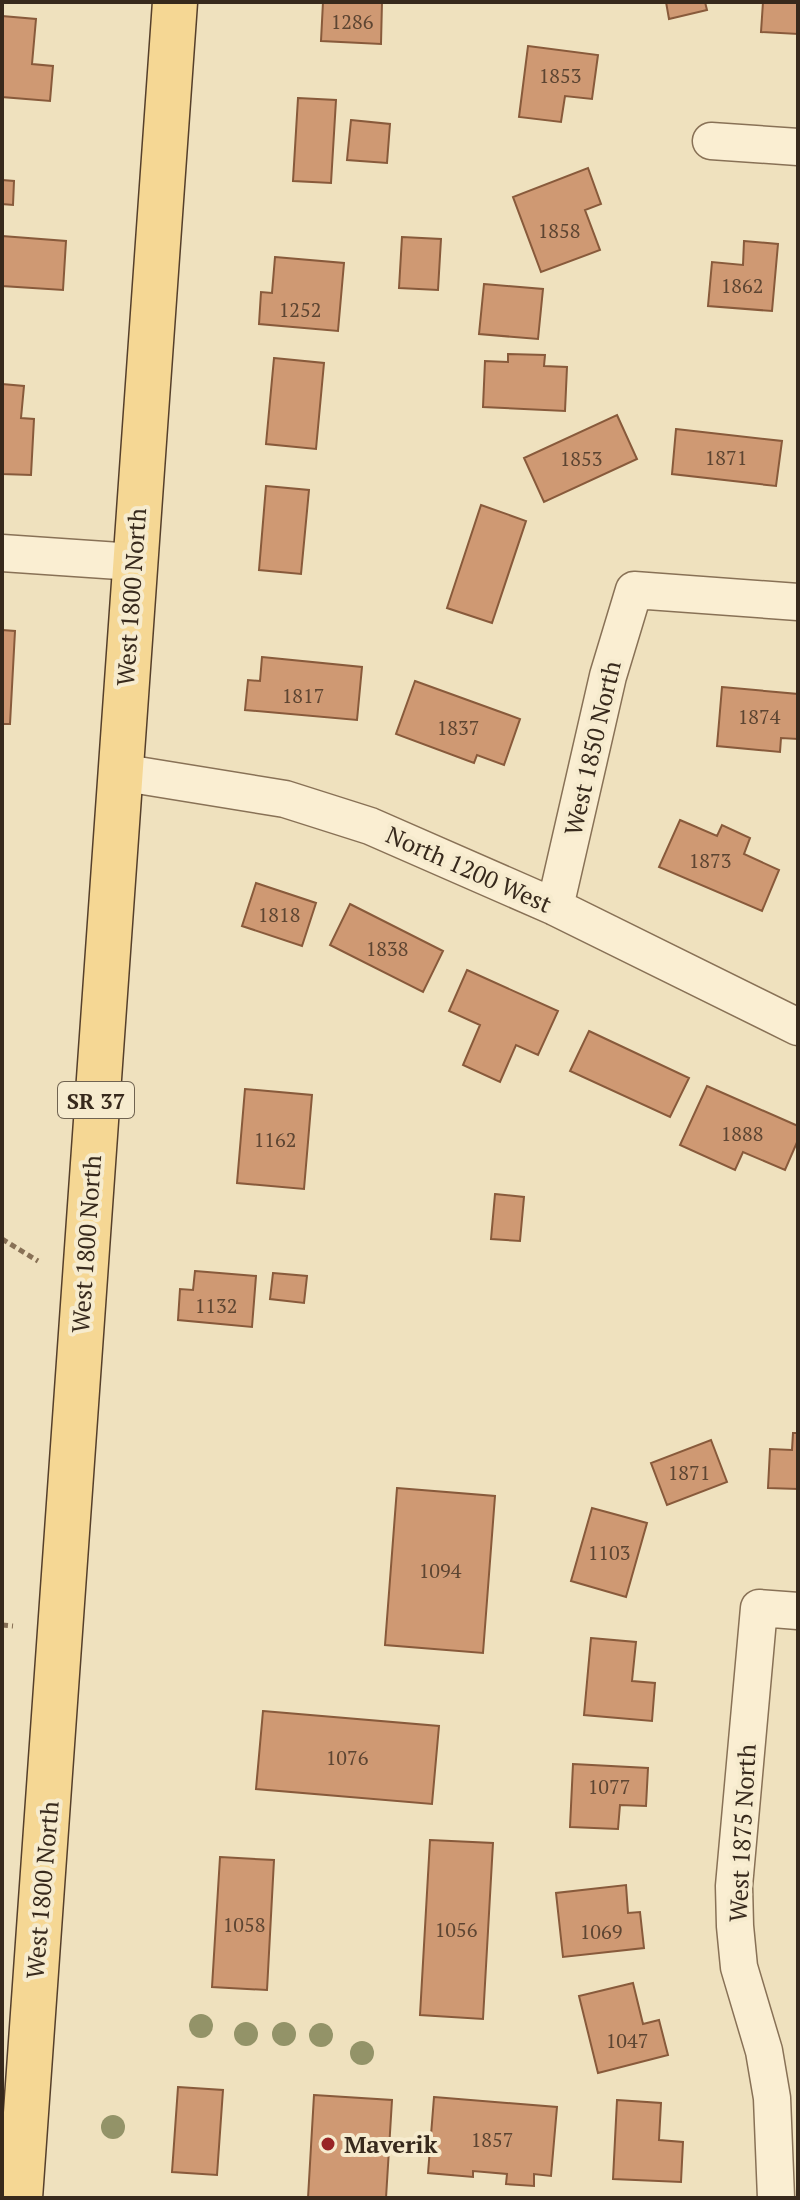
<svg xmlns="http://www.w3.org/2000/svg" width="800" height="2200" viewBox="0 0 800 2200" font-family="'PT Serif',serif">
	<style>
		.building { fill: #cf9973; stroke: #885a3b; stroke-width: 2 }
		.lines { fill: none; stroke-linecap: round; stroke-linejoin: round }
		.minor-casing { stroke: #887156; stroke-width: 39 }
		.major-casing { stroke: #553f2b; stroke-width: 47 }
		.path { stroke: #887156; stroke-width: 5; stroke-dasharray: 6 4; stroke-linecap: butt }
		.minor { stroke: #faeed2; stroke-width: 36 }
		.major { stroke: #f5d794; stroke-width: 44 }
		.tree { fill: #939368 }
		.poi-dot { fill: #992425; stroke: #f6ebce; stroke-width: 3 }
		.labels { text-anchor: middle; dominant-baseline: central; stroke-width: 8; stroke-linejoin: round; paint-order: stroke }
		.number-label { font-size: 20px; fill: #5d4532 }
		.shield { fill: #f6ebce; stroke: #706351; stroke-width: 2 }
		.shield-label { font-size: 22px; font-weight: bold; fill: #37291c }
		.street-label { font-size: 24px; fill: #37291c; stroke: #f6ebce }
		.poi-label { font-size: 24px; font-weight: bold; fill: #37291c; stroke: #f6ebce; text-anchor: start }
	</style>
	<rect width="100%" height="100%" fill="#efe1be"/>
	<!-- building -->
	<path class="building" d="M 323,2 L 382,2 L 381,44 L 321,41 Z
		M 666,2 L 705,2 L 707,10 L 669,19 Z
		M 763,2 L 798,2 L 798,34 L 761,32 Z
		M 2,16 L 36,19 L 32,64 L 53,66 L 50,101 L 2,97 Z
		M 528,46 L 598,55 L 592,99 L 565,96 L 561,122 L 519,117 Z
		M 298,98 L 336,100 L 331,183 L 293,181 Z
		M 351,120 L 390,124 L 387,163 L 347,160 Z
		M 588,168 L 601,204 L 585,210 L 600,250 L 541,272 L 513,197 Z
		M 2,180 L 14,181 L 13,205 L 2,204 Z
		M 2,236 L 66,241 L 63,290 L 2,286 Z
		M 402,237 L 441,239 L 438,290 L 399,288 Z
		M 744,241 L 778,244 L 772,311 L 708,306 L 712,262 L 743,265 Z
		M 275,257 L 344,263 L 338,331 L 259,324 L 261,292 L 272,293 Z
		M 484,284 L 543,289 L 538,339 L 479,334 Z
		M 508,354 L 545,355 L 544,366 L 567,367 L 565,411 L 483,407 L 485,361 L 508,362 Z
		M 274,358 L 324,363 L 316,449 L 266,444 Z
		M 2,384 L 24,386 L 21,418 L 34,419 L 31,475 L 2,474 Z
		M 617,415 L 637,459 L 544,502 L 524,458 Z
		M 676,429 L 782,441 L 776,486 L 672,474 Z
		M 266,486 L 309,490 L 301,574 L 259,570 Z
		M 481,505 L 526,521 L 492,623 L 447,608 Z
		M 2,630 L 15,631 L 10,724 L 2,724 Z
		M 262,657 L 362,667 L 357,720 L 245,710 L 248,680 L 260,681 Z
		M 415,681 L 520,719 L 504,765 L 477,755 L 474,763 L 396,734 Z
		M 722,687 L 798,694 L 798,739 L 781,738 L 780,752 L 717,746 Z
		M 680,820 L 717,836 L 722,825 L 750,838 L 744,854 L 779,870 L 762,911 L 659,867 Z
		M 256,883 L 316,903 L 302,946 L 242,926 Z
		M 350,904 L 443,951 L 423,992 L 330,945 Z
		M 467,970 L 558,1011 L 538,1055 L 516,1045 L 500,1082 L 463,1065 L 480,1025 L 449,1011 Z
		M 589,1031 L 689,1078 L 670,1117 L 570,1071 Z
		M 707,1086 L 798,1126 L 798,1140 L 785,1170 L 743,1152 L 735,1170 L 680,1145 Z
		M 245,1089 L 312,1095 L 304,1189 L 237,1183 Z
		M 495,1194 L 524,1197 L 520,1241 L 491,1239 Z
		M 195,1271 L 256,1276 L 252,1327 L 178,1320 L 180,1289 L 193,1290 Z
		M 273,1273 L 307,1276 L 304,1303 L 270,1299 Z
		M 793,1433 L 798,1433 L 798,1489 L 768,1488 L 770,1449 L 792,1450 Z
		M 711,1440 L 727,1482 L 667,1505 L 651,1463 Z
		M 397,1488 L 495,1496 L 483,1653 L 385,1645 Z
		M 592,1508 L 647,1523 L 626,1597 L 571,1581 Z
		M 591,1638 L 636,1642 L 632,1681 L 655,1683 L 652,1721 L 584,1715 Z
		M 263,1711 L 439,1726 L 432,1804 L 256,1789 Z
		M 573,1764 L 648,1768 L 646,1806 L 620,1805 L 618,1829 L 570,1827 Z
		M 430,1840 L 493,1843 L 483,2019 L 420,2015 Z
		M 220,1857 L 274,1860 L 267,1990 L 212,1987 Z
		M 626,1885 L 628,1913 L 640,1912 L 644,1948 L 563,1957 L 556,1893 Z
		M 633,1983 L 643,2024 L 659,2020 L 668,2055 L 598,2073 L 579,1996 Z
		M 178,2087 L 223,2090 L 217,2175 L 172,2172 Z
		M 314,2095 L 392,2100 L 386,2198 L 308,2198 Z
		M 434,2097 L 557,2107 L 551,2176 L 534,2174 L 534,2186 L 506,2184 L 507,2174 L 473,2171 L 473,2177 L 428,2173 Z
		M 617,2100 L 661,2103 L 659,2140 L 683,2142 L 681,2182 L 613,2179 Z"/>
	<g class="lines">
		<defs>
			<path id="minor" d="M 711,141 L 798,147
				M 2,553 L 134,562
				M 119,772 L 285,799 L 370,826 L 555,907 L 798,1027
				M 555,907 L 608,676 L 634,590 L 798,602
				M 776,2198 L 772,2098 L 764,2051 L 739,1967 L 735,1926 L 734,1886 L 759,1608 L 798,1611"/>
			<path id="major" d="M 20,2198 L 175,2"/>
		</defs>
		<!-- minor casing -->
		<use href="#minor" class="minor-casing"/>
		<!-- major casing -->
		<use href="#major" class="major-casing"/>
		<!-- path -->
		<path class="path" d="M 2,1239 L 38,1261
			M 2,1625 L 13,1626"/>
		<!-- minor -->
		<use href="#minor" class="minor"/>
		<!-- major -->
		<use href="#major" class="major"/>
	</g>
	<!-- trees -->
	<g class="tree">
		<circle cx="201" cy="2026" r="12"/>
		<circle cx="246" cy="2034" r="12"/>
		<circle cx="284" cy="2034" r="12"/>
		<circle cx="321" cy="2035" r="12"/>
		<circle cx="362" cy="2053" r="12"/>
		<circle cx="113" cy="2127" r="12"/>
	</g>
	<!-- markers -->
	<circle class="poi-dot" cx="328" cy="2144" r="8"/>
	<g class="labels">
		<!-- number labels -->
		<g class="number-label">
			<text x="352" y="21">1286</text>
			<text x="560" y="75">1853</text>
			<text x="559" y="230">1858</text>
			<text x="742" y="285">1862</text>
			<text x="300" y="309">1252</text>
			<text x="726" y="457">1871</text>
			<text x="581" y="458">1853</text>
			<text x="303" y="695">1817</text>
			<text x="759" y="716">1874</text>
			<text x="458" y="727">1837</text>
			<text x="710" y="860">1873</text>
			<text x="279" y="914">1818</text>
			<text x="387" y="948">1838</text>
			<text x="742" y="1133">1888</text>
			<text x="275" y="1139">1162</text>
			<text x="216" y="1305">1132</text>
			<text x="689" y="1472">1871</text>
			<text x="609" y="1552">1103</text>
			<text x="440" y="1570">1094</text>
			<text x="347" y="1757">1076</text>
			<text x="609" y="1786">1077</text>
			<text x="244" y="1924">1058</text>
			<text x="456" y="1929">1056</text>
			<text x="601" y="1931">1069</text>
			<text x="627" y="2040">1047</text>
			<text x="492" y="2139">1857</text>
		</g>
		<!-- shield labels -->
		<rect class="shield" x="58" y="1082" width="76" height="36" rx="6"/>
		<g class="shield-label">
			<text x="96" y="1100">SR 37</text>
		</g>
		<!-- street labels -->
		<g class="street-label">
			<text transform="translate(131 597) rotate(-86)">West 1800 North</text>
			<text transform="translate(592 748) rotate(-77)">West 1850 North</text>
			<text transform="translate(469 869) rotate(24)">North 1200 West</text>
			<text transform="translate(86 1244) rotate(-86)">West 1800 North</text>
			<text transform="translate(742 1833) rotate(-87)">West 1875 North</text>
			<text transform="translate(42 1890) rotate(-85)">West 1800 North</text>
		</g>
		<!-- poi labels -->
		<g class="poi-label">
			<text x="344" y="2144">Maverik</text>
		</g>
	</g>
	<!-- border -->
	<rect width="800" height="2200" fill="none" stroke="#37291c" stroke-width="8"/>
</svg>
